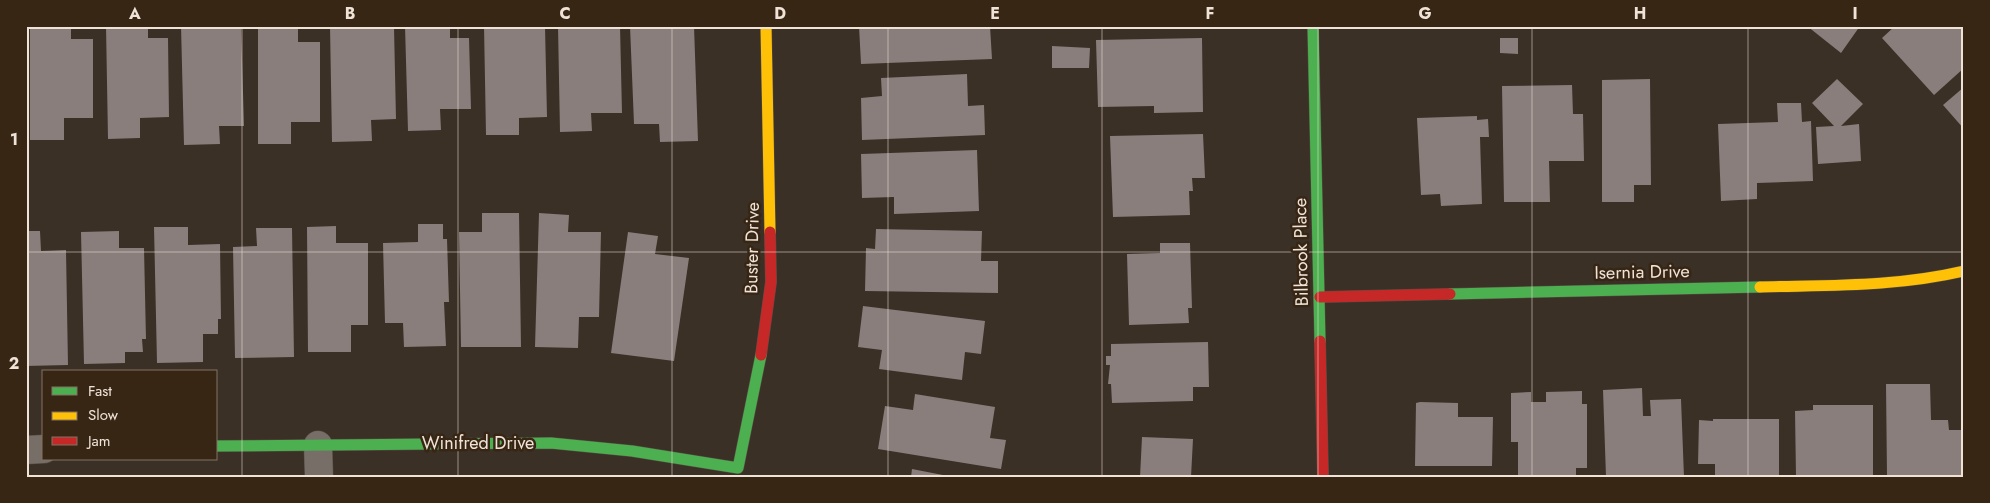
<svg xmlns="http://www.w3.org/2000/svg" width="1990" height="503" viewBox="0 0 1990 503" font-family="Jost,sans-serif">
	<style>
		.building { fill: #897e7b }
		.lines { fill: none; stroke-linecap: round; stroke-linejoin: round }
		.street-casing { stroke: #564d44; stroke-width: 29 }
		.fast-casing { stroke: #564d44; stroke-width: 12 }
		.slow-casing { stroke: #564d44; stroke-width: 12 }
		.jam-casing { stroke: #564d44; stroke-width: 12 }
		.street { stroke: #766e67; stroke-width: 28 }
		.fast { stroke: #4caf50; stroke-width: 11 }
		.slow { stroke: #ffc107; stroke-width: 11 }
		.jam { stroke: #c62828; stroke-width: 11 }
		.grid { fill: none; stroke: #efe3d8; stroke-width: 1; stroke-opacity: 0.55 }
		.labels { text-anchor: middle; dominant-baseline: central; stroke-width: 5; stroke-linejoin: round; paint-order: stroke }
		.street-label { font-size: 18px; fill: #efe3d8; stroke: #382615 }
		.neatline { fill: none; stroke: #efe3d8; stroke-width: 2 }
		.grid-label { font-size: 16px; text-anchor: middle; font-weight: bold; fill: #efe3d8 }
	</style>
	<rect width="100%" height="100%" fill="#3b3026"/>
	<!-- building -->
	<path class="building" d="M 30,26 L 71,26 L 71,39 L 93,39 L 93,118 L 64,118 L 64,140 L 30,140 Z
		M 106,26 L 148,26 L 148,38 L 168,38 L 169,117 L 140,118 L 140,138 L 108,139 Z
		M 181,26 L 241,26 L 244,126 L 219,126 L 220,144 L 184,145 Z
		M 258,26 L 298,26 L 298,42 L 320,42 L 320,122 L 291,122 L 291,144 L 258,144 Z
		M 330,26 L 394,27 L 396,119 L 371,120 L 372,141 L 332,142 Z
		M 405,26 L 450,26 L 450,38 L 469,38 L 471,109 L 440,109 L 441,130 L 408,131 Z
		M 484,26 L 545,26 L 547,117 L 519,118 L 519,135 L 486,135 Z
		M 558,26 L 620,26 L 622,113 L 591,113 L 592,131 L 560,132 Z
		M 630,26 L 694,26 L 698,141 L 660,142 L 659,124 L 634,124 Z
		M 859,26 L 990,26 L 992,59 L 861,64 Z
		M 1807,26 L 1860,26 L 1841,53 Z
		M 1895,26 L 1964,26 L 1964,68 L 1934,95 L 1882,38 Z
		M 1202,38 L 1203,112 L 1154,113 L 1154,106 L 1098,107 L 1096,40 Z
		M 1500,38 L 1518,38 L 1518,54 L 1500,53 Z
		M 1052,46 L 1090,48 L 1089,68 L 1052,68 Z
		M 967,74 L 968,106 L 984,105 L 985,135 L 862,140 L 861,98 L 882,96 L 881,78 Z
		M 1650,79 L 1651,185 L 1634,185 L 1634,202 L 1602,202 L 1602,80 Z
		M 1837,79 L 1863,104 L 1841,126 L 1859,124 L 1861,161 L 1818,164 L 1816,127 L 1834,126 L 1812,103 Z
		M 1572,85 L 1573,114 L 1583,114 L 1584,161 L 1549,161 L 1550,202 L 1504,202 L 1502,86 Z
		M 1964,87 L 1964,129 L 1943,105 Z
		M 1777,103 L 1801,103 L 1802,122 L 1811,121 L 1813,181 L 1757,183 L 1757,199 L 1721,201 L 1718,124 L 1778,122 Z
		M 1477,116 L 1477,120 L 1488,119 L 1489,137 L 1480,137 L 1482,204 L 1441,206 L 1440,194 L 1421,195 L 1417,118 Z
		M 1203,134 L 1205,178 L 1192,178 L 1193,191 L 1189,191 L 1190,215 L 1113,217 L 1110,136 Z
		M 977,150 L 979,211 L 894,214 L 894,197 L 862,198 L 861,154 Z
		M 482,213 L 519,213 L 521,347 L 461,347 L 459,232 L 482,232 Z
		M 539,213 L 569,215 L 568,232 L 601,232 L 599,317 L 579,317 L 578,348 L 535,347 Z
		M 418,224 L 443,224 L 443,239 L 447,239 L 449,302 L 444,302 L 446,346 L 404,347 L 403,323 L 385,323 L 383,243 L 418,242 Z
		M 336,226 L 336,243 L 368,243 L 368,325 L 351,325 L 351,352 L 308,352 L 307,227 Z
		M 154,227 L 188,227 L 188,245 L 220,244 L 221,319 L 218,319 L 218,334 L 203,334 L 203,362 L 157,363 Z
		M 256,228 L 292,228 L 294,357 L 235,358 L 233,247 L 257,246 Z
		M 876,229 L 982,231 L 981,261 L 998,261 L 998,293 L 865,291 L 866,248 L 875,249 Z
		M 26,231 L 40,231 L 41,251 L 66,250 L 68,365 L 26,366 Z
		M 119,231 L 119,248 L 144,248 L 146,339 L 142,339 L 143,352 L 125,352 L 125,363 L 84,364 L 81,232 Z
		M 628,232 L 658,236 L 655,254 L 689,258 L 674,361 L 611,353 Z
		M 1160,243 L 1190,243 L 1192,308 L 1188,308 L 1189,323 L 1129,325 L 1127,254 L 1160,253 Z
		M 863,306 L 985,321 L 981,354 L 965,352 L 962,380 L 879,369 L 882,350 L 858,347 Z
		M 1208,342 L 1209,387 L 1193,387 L 1193,401 L 1112,403 L 1111,384 L 1108,384 L 1110,365 L 1106,365 L 1106,356 L 1111,356 L 1111,344 Z
		M 1886,384 L 1930,384 L 1931,420 L 1948,420 L 1949,430 L 1964,430 L 1964,477 L 1887,477 Z
		M 1642,388 L 1643,416 L 1651,416 L 1650,400 L 1681,399 L 1684,477 L 1606,477 L 1603,390 Z
		M 1582,391 L 1582,404 L 1587,404 L 1587,468 L 1576,468 L 1576,477 L 1518,477 L 1518,442 L 1511,442 L 1511,393 L 1531,392 L 1531,402 L 1546,402 L 1546,392 Z
		M 915,394 L 995,407 L 990,438 L 1006,440 L 1001,469 L 878,449 L 885,406 L 913,410 Z
		M 1420,402 L 1458,403 L 1458,417 L 1493,417 L 1492,466 L 1415,466 L 1416,403 Z
		M 1813,405 L 1873,405 L 1873,477 L 1796,477 L 1795,411 L 1813,410 Z
		M 1713,419 L 1779,419 L 1779,477 L 1715,477 L 1715,464 L 1698,464 L 1699,420 L 1713,421 Z
		M 1142,437 L 1193,439 L 1191,477 L 1140,477 Z
		M 912,469 L 948,476 L 948,477 L 911,477 Z"/>
	<g class="lines">
		<defs>
			<path id="street" d="M 318,445 L 319,477
				M 26,450 L 44,449"/>
			<path id="fast" d="M 1313,26 L 1320,341
				M 1450,294 L 1760,287
				M 216,446 L 551,443 L 632,451 L 738,468 L 761,355"/>
			<path id="slow" d="M 766,26 L 770,232
				M 1760,287 C 1831,285 1895,287 1964,271"/>
			<path id="jam" d="M 1320,297 L 1450,294
				M 1320,341 L 1323,477
				M 761,355 L 771,282 L 770,232"/>
		</defs>
		<!-- street casing -->
		<use href="#street" class="street-casing"/>
		<!-- fast casing -->
		<use href="#fast" class="fast-casing"/>
		<!-- slow casing -->
		<use href="#slow" class="slow-casing"/>
		<!-- jam casing -->
		<use href="#jam" class="jam-casing"/>
		<!-- street -->
		<use href="#street" class="street"/>
		<!-- fast -->
		<use href="#fast" class="fast"/>
		<!-- slow -->
		<use href="#slow" class="slow"/>
		<!-- jam -->
		<use href="#jam" class="jam"/>
	</g>
	<!-- grid -->
	<path class="grid" d="M 242,26 L 242,477M 458,26 L 458,477M 672,26 L 672,477M 888,26 L 888,477M 1102,26 L 1102,477M 1318,26 L 1318,477M 1532,26 L 1532,477M 1748,26 L 1748,477M 26,252 L 1964,252"/>
	<g class="labels">
		<!-- street labels -->
		<g class="street-label">
			<text transform="translate(752 248) rotate(-89)">Buster Drive</text>
			<text transform="translate(1301 252) rotate(-91)">Bilbrook Place</text>
			<text transform="translate(1642 272) rotate(-1)">Isernia Drive</text>
			<text x="478" y="443">Winifred Drive</text>
		</g>
	</g>
	<!-- border -->
	<rect width="1990" height="503" fill="none" stroke="#382615" stroke-width="55"/>
	<!-- legend -->
	<rect x="42" y="370" width="175" height="90" fill="#382615" stroke="#817263"/>
	<rect x="52" y="387" width="25" height="8" fill="#4caf50" stroke="#817263"/>
	<text x="88" y="396" font-size="15" fill="#efe3d8">Fast</text>
	<rect x="52" y="412" width="25" height="8" fill="#ffc107" stroke="#817263"/>
	<text x="88" y="420" font-size="15" fill="#efe3d8">Slow</text>
	<rect x="52" y="437" width="25" height="8" fill="#c62828" stroke="#817263"/>
	<text x="88" y="446" font-size="15" fill="#efe3d8">Jam</text>
	<rect x="28" y="28" width="1934" height="448" class="neatline"/>
	<g class="grid-label">
		<text x="135" y="19">A</text>
		<text x="350" y="19">B</text>
		<text x="565" y="19">C</text>
		<text x="780" y="19">D</text>
		<text x="995" y="19">E</text>
		<text x="1210" y="19">F</text>
		<text x="1425" y="19">G</text>
		<text x="1640" y="19">H</text>
		<text x="1855" y="19">I</text>
		<text x="14" y="145">1</text>
		<text x="14" y="369">2</text>
	</g>
</svg>
